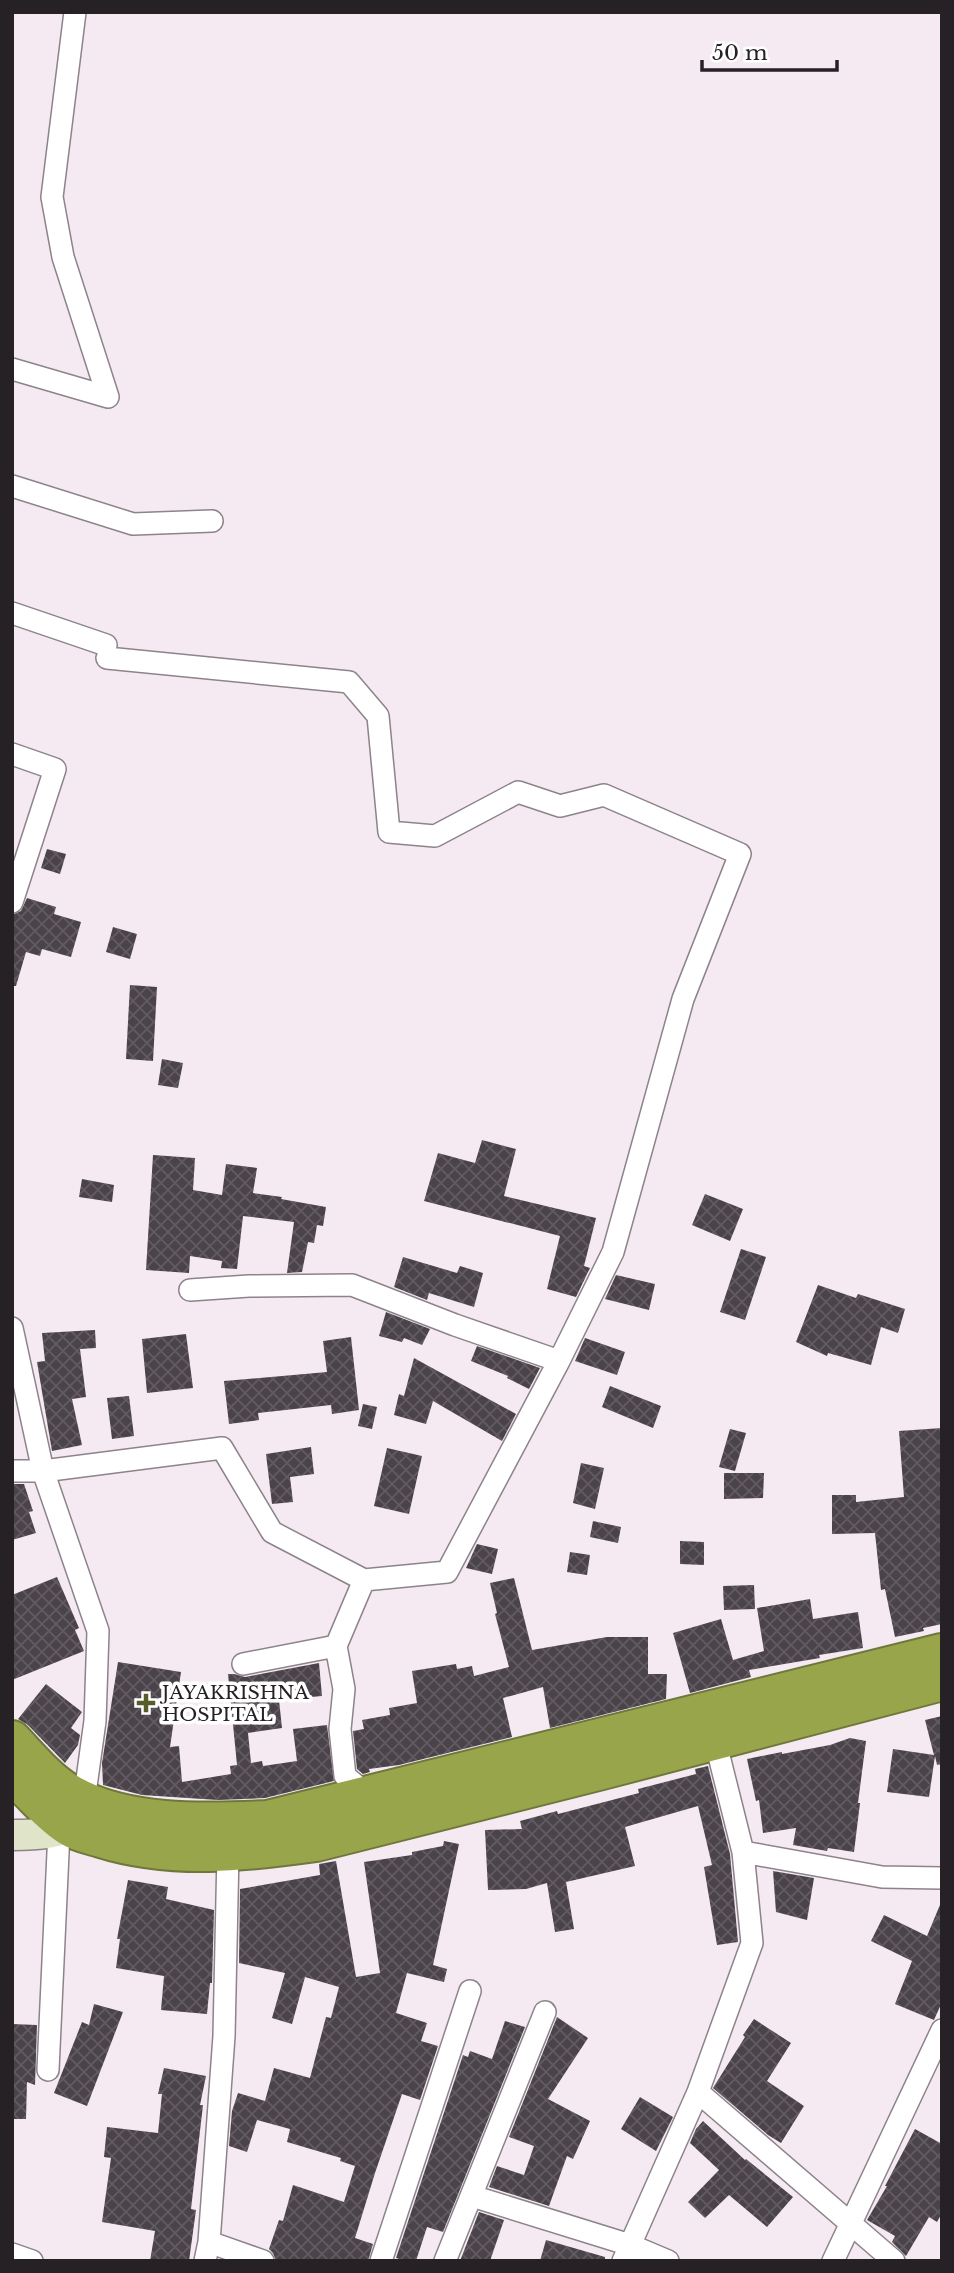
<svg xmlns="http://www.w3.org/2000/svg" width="954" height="2273" viewBox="0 0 954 2273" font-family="'Libre Baskerville',serif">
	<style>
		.building { fill: url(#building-cross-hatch) }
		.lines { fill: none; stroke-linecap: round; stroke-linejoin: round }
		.street-casing { stroke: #8d838b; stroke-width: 24 }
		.secondary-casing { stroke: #8d838b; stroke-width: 33 }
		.highway-casing { stroke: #70773d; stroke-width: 42 }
		.street { stroke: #fff; stroke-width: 21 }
		.secondary { stroke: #e0e4c9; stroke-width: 30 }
		.highway { stroke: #99a54a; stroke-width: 38 }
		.poi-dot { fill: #565d2b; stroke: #fff; stroke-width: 2.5 }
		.labels { text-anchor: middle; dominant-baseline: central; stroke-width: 7; stroke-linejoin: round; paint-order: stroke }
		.poi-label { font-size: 19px; fill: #252124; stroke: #fff; text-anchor: start }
	</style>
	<defs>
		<pattern id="building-cross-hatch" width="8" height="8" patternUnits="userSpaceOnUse" patternTransform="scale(1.75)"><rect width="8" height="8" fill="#4b434a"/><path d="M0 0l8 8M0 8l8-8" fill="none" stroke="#625b61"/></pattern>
	</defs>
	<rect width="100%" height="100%" fill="#f5eaf2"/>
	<!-- building -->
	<path class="building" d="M 47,849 L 66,854 L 60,874 L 41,868 Z
		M 27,898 L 56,907 L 54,914 L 81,922 L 71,957 L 42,949 L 40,956 L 26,952 L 16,986 L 12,986 L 12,915 L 21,911 Z
		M 113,927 L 137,934 L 130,959 L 106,952 Z
		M 130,985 L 157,987 L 153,1061 L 126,1059 Z
		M 162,1059 L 183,1063 L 178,1088 L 158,1085 Z
		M 482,1140 L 516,1149 L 504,1196 L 596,1218 L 584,1266 L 590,1268 L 576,1297 L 547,1289 L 560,1236 L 424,1201 L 438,1153 L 475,1163 Z
		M 153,1155 L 195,1158 L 193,1190 L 222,1195 L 226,1164 L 257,1168 L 253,1193 L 282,1197 L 281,1199 L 326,1207 L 323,1226 L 317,1225 L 314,1243 L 308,1242 L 302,1272 L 287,1273 L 294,1222 L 243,1216 L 237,1269 L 221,1268 L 222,1261 L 190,1256 L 189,1273 L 146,1270 Z
		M 82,1179 L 114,1185 L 112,1202 L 79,1197 Z
		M 705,1194 L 743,1209 L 730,1241 L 692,1225 Z
		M 741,1249 L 766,1257 L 745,1320 L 720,1312 Z
		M 403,1257 L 457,1273 L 460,1266 L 483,1273 L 474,1307 L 429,1293 L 427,1300 L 394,1287 Z
		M 616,1275 L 655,1284 L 649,1310 L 605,1299 Z
		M 818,1285 L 856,1298 L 858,1294 L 905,1309 L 898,1333 L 881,1327 L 871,1365 L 828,1353 L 827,1356 L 796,1342 Z
		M 386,1312 L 430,1329 L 422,1345 L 404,1338 L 402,1342 L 379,1336 Z
		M 95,1330 L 96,1348 L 80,1349 L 86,1397 L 72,1399 L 82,1445 L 52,1451 L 37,1362 L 45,1361 L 42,1333 Z
		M 186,1334 L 193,1388 L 147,1393 L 142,1339 Z
		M 351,1337 L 359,1410 L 332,1414 L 331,1405 L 258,1413 L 259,1420 L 229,1424 L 224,1381 L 327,1372 L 323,1341 Z
		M 585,1338 L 625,1352 L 617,1375 L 575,1361 Z
		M 477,1346 L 540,1368 L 529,1389 L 507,1378 L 508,1376 L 471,1361 Z
		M 414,1358 L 516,1414 L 502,1441 L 433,1401 L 426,1424 L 394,1415 L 399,1394 L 404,1396 Z
		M 610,1386 L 661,1406 L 653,1428 L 602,1407 Z
		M 129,1396 L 134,1436 L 112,1439 L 107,1398 Z
		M 363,1404 L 377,1407 L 372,1429 L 358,1426 Z
		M 942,1428 L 942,1624 L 923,1628 L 924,1631 L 895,1637 L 885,1589 L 881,1590 L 875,1533 L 832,1534 L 832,1495 L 856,1495 L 856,1502 L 904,1497 L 899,1431 Z
		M 730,1429 L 746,1433 L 735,1471 L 719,1467 Z
		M 311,1447 L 314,1474 L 290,1477 L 293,1502 L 272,1504 L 266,1454 Z
		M 387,1448 L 422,1456 L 409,1514 L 374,1506 Z
		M 581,1463 L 604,1468 L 595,1509 L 573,1503 Z
		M 724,1473 L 764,1473 L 763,1498 L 724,1499 Z
		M 12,1484 L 24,1484 L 33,1511 L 29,1512 L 36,1533 L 12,1540 Z
		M 593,1521 L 621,1527 L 618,1543 L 590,1537 Z
		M 680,1541 L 704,1542 L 704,1565 L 680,1564 Z
		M 477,1544 L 498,1549 L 492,1574 L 466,1568 Z
		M 570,1552 L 590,1555 L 587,1575 L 567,1572 Z
		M 57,1577 L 79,1628 L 75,1630 L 84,1651 L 12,1680 L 12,1595 Z
		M 514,1578 L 532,1650 L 607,1637 L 648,1637 L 648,1674 L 667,1674 L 666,1699 L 550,1728 L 543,1687 L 503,1698 L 512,1737 L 399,1765 L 369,1769 L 370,1772 L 363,1774 L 357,1769 L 353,1731 L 364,1729 L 362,1720 L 390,1715 L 389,1708 L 417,1703 L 412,1671 L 456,1664 L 457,1669 L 472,1666 L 474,1676 L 509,1667 L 495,1614 L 497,1613 L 490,1583 Z
		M 754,1585 L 755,1609 L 724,1610 L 723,1586 Z
		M 810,1599 L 813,1619 L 858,1612 L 863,1648 L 819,1655 L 820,1658 L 749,1670 L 751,1677 L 690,1693 L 673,1633 L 721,1619 L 733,1660 L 764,1651 L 757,1608 Z
		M 118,1662 L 181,1672 L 170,1747 L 179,1746 L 182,1782 L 231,1774 L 230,1766 L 237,1765 L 228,1674 L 234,1674 L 245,1677 L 319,1663 L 322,1696 L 279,1700 L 282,1728 L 248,1733 L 251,1763 L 262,1761 L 263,1766 L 297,1761 L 293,1729 L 327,1725 L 334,1781 L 265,1798 L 218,1800 L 142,1795 L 103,1785 L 102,1763 Z
		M 46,1684 L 82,1712 L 71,1728 L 80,1735 L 78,1745 L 65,1763 L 28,1725 L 18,1719 Z
		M 942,1716 L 942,1764 L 937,1765 L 935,1756 L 929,1797 L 887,1792 L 893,1749 L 934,1755 L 925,1720 Z
		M 850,1738 L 866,1741 L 858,1803 L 860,1803 L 854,1852 L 828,1848 L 827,1851 L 793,1845 L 796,1828 L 763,1833 L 759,1800 L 756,1801 L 747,1759 L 782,1752 L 782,1754 L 830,1745 Z
		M 708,1766 L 730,1854 L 738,1942 L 717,1945 L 704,1867 L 712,1865 L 698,1806 L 625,1827 L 635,1866 L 566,1882 L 574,1929 L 555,1932 L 547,1883 L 526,1889 L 488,1890 L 485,1830 L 522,1829 L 520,1821 L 557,1811 L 558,1814 L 639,1793 L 638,1789 L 696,1774 L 695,1769 Z
		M 444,1841 L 459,1844 L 433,1965 L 447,1969 L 444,1982 L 407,1973 L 396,2013 L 427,2023 L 421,2041 L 438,2046 L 420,2100 L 402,2094 L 375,2173 L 355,2238 L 373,2244 L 368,2261 L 276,2261 L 273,2253 L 269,2249 L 279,2220 L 283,2221 L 293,2185 L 344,2202 L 355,2166 L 340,2161 L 341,2158 L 287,2142 L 290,2129 L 257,2120 L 247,2152 L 229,2146 L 232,2111 L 238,2093 L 265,2101 L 274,2068 L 310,2078 L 326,2017 L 331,2018 L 339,1987 L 305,1977 L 292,2024 L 272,2018 L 285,1973 L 239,1963 L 240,1889 L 320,1875 L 319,1864 L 336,1861 L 356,1977 L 380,1973 L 364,1862 L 412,1855 L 412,1852 L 443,1846 Z
		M 773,1871 L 814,1878 L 807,1920 L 776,1912 Z
		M 128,1880 L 168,1887 L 166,1899 L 214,1910 L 212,1983 L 210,1983 L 207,2014 L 161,2010 L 164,1976 L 116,1968 L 120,1939 L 117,1939 Z
		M 942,1900 L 942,2002 L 934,2020 L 895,2004 L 912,1961 L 871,1941 L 884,1915 L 927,1936 Z
		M 94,2004 L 123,2012 L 87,2106 L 54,2093 L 82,2022 L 89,2025 Z
		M 557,2017 L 588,2038 L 548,2099 L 590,2121 L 573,2159 L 567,2156 L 549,2206 L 489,2187 L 497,2166 L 524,2175 L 534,2146 L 509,2137 Z
		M 754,2019 L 791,2043 L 767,2081 L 804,2106 L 781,2143 L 768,2135 L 713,2088 L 745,2037 L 743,2035 Z
		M 505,2021 L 525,2027 L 443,2232 L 427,2227 L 416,2261 L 406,2261 L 396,2258 L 463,2055 L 468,2057 L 470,2051 L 492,2059 Z
		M 12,2024 L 37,2025 L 35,2085 L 27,2082 L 26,2119 L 12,2119 Z
		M 164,2068 L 206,2076 L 200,2105 L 203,2105 L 191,2209 L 196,2210 L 189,2261 L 150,2261 L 155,2231 L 102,2222 L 111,2158 L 104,2157 L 107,2127 L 158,2133 L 162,2094 L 158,2094 Z
		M 640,2097 L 673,2117 L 656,2151 L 621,2129 Z
		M 703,2121 L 745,2160 L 746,2159 L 793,2197 L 767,2227 L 729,2195 L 705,2218 L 688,2202 L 719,2170 L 690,2143 L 696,2129 Z
		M 915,2129 L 942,2144 L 942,2213 L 937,2222 L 929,2217 L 906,2256 L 892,2242 L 895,2236 L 867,2220 L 887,2186 L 885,2186 Z
		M 479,2212 L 504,2220 L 490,2261 L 460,2261 Z
		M 546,2240 L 605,2257 L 605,2261 L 540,2261 Z"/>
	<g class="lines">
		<defs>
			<path id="street" d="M 12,369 L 108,397 L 63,257 L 52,197 L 75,12
				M 12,486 L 133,524 L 212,521
				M 12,613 L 106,645
				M 107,658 L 349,682 L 378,716 L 389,832 L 435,836 L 518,792 L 560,806 L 604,795 L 740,854 L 683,999 L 613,1252 L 559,1361
				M 12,754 L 55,769 L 12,902
				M 190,1290 L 249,1286 L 352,1285 L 455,1325 L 559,1361 L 447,1572 L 364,1580
				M 12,1328 L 43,1471 L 98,1631 L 95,1721 L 84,1801
				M 12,1471 L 43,1471 L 222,1448 L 272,1532 L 364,1580 L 336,1646 L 243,1664
				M 336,1646 L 344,1689 L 340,1729 L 345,1776 L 369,1796
				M 715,1740 L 743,1852
				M 48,2070 L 59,1831
				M 698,2092 L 894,2261
				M 472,2196 L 630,2245 L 668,2261
				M 209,2242 L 224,2036 L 228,1852
				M 12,2254 L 32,2261
				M 205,2261 L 209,2242 L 263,2261
				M 381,2261 L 470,1991
				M 445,2261 L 545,2012
				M 623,2261 L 698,2092 L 752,1943 L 743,1852 L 882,1877 L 942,1878
				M 833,2261 L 942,2030"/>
			<path id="secondary" d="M 12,1835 C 36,1835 62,1834 82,1820"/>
			<path id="highway" d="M 12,1740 C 29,1758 47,1780 67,1792 C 122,1826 205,1823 268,1820 L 942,1653
				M 22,1784 C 37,1798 53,1817 70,1827 C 79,1833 92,1835 101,1838 C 171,1860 244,1852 316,1842 L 602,1770 L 942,1681"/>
		</defs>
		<!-- street casing -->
		<use href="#street" class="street-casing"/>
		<!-- secondary casing -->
		<use href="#secondary" class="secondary-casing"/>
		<!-- highway casing -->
		<use href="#highway" class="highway-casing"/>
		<!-- street -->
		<use href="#street" class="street"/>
		<!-- secondary -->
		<use href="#secondary" class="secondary"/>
		<!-- highway -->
		<use href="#highway" class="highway"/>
	</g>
	<!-- markers -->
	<path class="poi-dot" d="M142.5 1692.5h7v7h7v7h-7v7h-7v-7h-7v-7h7z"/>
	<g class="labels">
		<!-- poi labels -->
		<g class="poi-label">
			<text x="162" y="1692">JAYAKRISHNA<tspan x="162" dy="22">HOSPITAL</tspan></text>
		</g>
	</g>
	<!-- border -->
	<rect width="954" height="2273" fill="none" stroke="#252124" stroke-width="28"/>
	<!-- scale -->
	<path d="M702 60v10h135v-10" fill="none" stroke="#252124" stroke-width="3.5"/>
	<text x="712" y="60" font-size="21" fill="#252124" stroke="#ffffff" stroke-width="5" paint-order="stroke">50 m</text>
</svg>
